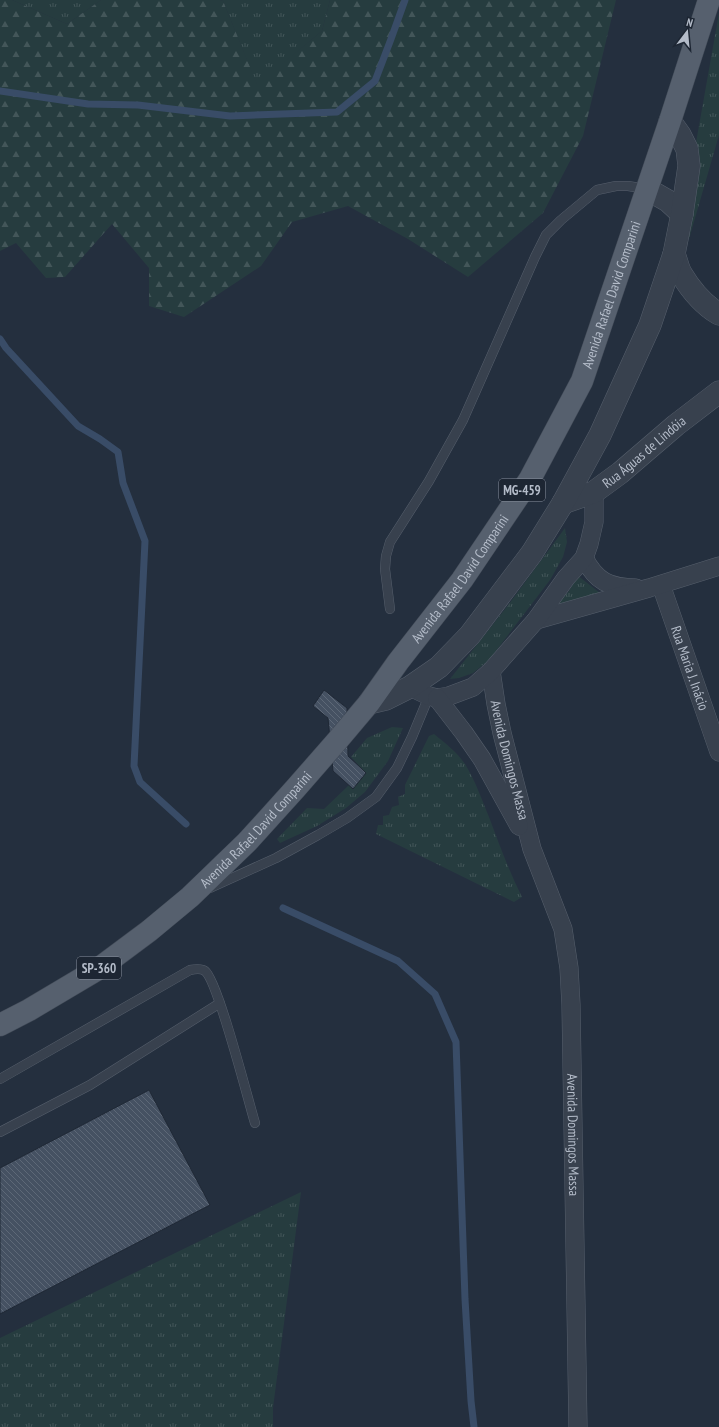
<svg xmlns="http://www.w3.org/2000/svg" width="719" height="1427" viewBox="0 0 719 1427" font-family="'PT Sans Narrow',sans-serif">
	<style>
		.grass { fill: url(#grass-tufts) }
		.forest { fill: url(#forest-firs) }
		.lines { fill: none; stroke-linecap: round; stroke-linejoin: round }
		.stream { stroke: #394c67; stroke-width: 7 }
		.building { fill: url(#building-back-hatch); stroke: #1f2835 }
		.service-casing { stroke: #565f6c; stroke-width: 10 }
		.minor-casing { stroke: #565f6c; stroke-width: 19 }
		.tertiary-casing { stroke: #565f6c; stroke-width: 23 }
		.primary-casing { stroke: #414a57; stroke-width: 23 }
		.service { stroke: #38414e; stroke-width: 9 }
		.minor { stroke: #38414e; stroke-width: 18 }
		.tertiary { stroke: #38414e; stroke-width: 22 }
		.primary { stroke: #56606e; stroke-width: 22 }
		.labels { text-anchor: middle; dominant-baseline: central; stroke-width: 3; stroke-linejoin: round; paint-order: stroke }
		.shield { fill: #1d2633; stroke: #878f9c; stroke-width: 1 }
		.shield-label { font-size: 13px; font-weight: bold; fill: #b4bcc9 }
		.street-label { font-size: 14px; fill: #b4bcc9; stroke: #1d2633 }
	</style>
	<defs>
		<pattern id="grass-tufts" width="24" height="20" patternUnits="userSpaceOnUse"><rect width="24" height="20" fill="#263c3f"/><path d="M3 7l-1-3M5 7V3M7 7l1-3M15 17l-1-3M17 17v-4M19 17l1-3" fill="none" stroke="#435659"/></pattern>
		<pattern id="forest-firs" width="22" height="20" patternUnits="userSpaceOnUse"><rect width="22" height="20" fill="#263c3f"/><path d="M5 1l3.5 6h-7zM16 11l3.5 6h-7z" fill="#435659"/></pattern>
		<pattern id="building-back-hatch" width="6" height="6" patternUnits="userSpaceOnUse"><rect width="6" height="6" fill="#455162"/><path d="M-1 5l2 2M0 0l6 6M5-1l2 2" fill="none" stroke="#5d6877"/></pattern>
	</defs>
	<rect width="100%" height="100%" fill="#242f3e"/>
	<!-- grass -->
	<path class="grass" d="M 12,0 L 101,0 L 67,24 Z
		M 220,0 L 330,0 L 322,31 L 257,85 L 223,1 Z
		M 719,13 L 719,135 L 689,239 L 686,199 Z
		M 565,528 L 567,542 L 563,557 L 550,580 L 489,660 L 473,673 L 459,678 L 450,679 L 509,604 Z
		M 577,575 L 600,593 L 553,609 L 569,591 Z
		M 392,727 L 403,728 L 388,761 L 365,792 L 346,808 L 317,826 L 280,843 L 277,839 L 307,808 L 324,809 L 349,785 L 353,788 L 366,773 L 351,757 L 367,738 Z
		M 434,734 C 445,743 457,752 465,764 C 475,780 482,800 489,817 C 499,844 509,871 522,897 L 514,902 L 376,834 L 378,825 L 383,825 L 383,816 L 389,815 L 392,807 L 399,805 L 398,797 L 405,794 L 405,785 L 429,736 Z
		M 301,1192 L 273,1408 L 273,1427 L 0,1427 L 0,1338 Z"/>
	<!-- forest -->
	<path class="forest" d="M 0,0 L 12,0 L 67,24 L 101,0 L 220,0 L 223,1 L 257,84 L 322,31 L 330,0 L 616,0 L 583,136 L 543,213 L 468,277 L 408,239 L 348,206 L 292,222 L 261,266 L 184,317 L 149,306 L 149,268 L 112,224 L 65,277 L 46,278 L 16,243 L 0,251 Z"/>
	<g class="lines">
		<!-- stream -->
		<path class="stream" d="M 0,91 L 88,104 L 138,105 L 230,116 L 337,112 L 375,81 L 391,39 L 405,0
			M 0,339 L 6,348 L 78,426 L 100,439 L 118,452 L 123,483 L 145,541 L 134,766 L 140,782 L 186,824
			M 283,908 L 398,961 L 435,994 L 456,1042 L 465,1299 L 471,1401 L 474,1427"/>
	</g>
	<!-- building -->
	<path class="building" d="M 324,690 L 347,708 L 348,756 L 366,773 L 353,789 L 333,771 L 328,718 L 313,706 Z
		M 149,1090 L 210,1205 L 0,1314 L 0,1168 Z"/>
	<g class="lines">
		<defs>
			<path id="service" d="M 390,609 L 385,569 L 386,556 L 390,542 L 429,481 L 463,420 L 535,257 L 546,235 L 561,220 L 597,190 L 616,186 L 628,186 L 647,189
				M 210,888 L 276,858 L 318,835 L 347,818 L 376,797 L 397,768 L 412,737 L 429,696
				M 0,1079 L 190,970 C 195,969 201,968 205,971 C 218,981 248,1100 255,1123
				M 0,1132 L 90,1085 L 220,1003"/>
			<g id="minor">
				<path d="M 584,558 C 596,581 609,588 636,588"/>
				<path id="s1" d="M 661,585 L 719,752"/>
				<path d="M 536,620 L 649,588 L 719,566"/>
				<path id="s2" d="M 491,671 L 496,704 L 502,733 L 532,849 L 563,929 L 569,968 L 571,1005 L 578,1427"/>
				<path d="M 410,687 L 429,696 L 437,698 L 449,696 L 473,687 L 491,671 L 536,620 L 566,578 L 584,558 L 589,544 L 594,522 L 594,492"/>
				<path d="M 437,698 L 464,733 L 482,759 L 519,826"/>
			</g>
			<g id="tertiary">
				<path d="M 647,189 L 668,201 L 682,214"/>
				<path d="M 674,254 C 677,261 678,269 682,275 C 691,290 704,305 719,314"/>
				<path id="s3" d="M 563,503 L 594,492 L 620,473 L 676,425 L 719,392"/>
				<path d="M 369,703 L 386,699 L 410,687 L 439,667 L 470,635 L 532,553 L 563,503 L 600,435 L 650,325 L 674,254 L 682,214 L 689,166 L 687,149 L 680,135 L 670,121"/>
			</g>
			<g id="primary">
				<path id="s4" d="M 0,1025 L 29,1010 L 98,969 L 149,931 L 190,897 L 247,842 L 295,789 L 337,741 L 369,703 L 398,662 L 462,580 L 530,479 L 582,381 L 670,121 L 709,0"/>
			</g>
		</defs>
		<!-- service casing -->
		<use href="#service" class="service-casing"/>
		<!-- minor casing -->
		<use href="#minor" class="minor-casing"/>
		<!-- tertiary casing -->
		<use href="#tertiary" class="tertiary-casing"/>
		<!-- primary casing -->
		<use href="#primary" class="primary-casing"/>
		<!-- service -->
		<use href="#service" class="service"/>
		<!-- minor -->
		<use href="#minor" class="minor"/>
		<!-- tertiary -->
		<use href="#tertiary" class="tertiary"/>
		<!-- primary -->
		<use href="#primary" class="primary"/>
	</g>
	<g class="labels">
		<!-- shield labels -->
		<g class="shield">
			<rect x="499" y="479" width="46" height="22" rx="3"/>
			<rect x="77" y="957" width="44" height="22" rx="3"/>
		</g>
		<g class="shield-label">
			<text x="522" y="490">MG-459</text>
			<text x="99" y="968">SP-360</text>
		</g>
		<!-- street labels -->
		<g class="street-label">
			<text stroke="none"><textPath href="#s4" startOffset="972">Avenida Rafael David Comparini</textPath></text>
			<text stroke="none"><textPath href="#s3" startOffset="97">Rua Águas de Lindóia</textPath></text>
			<text stroke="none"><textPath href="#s4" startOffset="648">Avenida Rafael David Comparini</textPath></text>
			<text stroke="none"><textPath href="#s1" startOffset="88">Rua Maria J. Inácio</textPath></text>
			<text stroke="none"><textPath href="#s2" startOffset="91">Avenida Domingos Massa</textPath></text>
			<text stroke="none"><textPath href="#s4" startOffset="324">Avenida Rafael David Comparini</textPath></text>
			<text stroke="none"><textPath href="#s2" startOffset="475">Avenida Domingos Massa</textPath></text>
		</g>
	</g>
	<!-- north arrow -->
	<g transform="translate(687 32) rotate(16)" stroke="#1d2633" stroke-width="3" paint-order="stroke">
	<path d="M0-3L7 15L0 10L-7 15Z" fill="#b4bcc9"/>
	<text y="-6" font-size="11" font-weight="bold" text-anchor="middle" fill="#b4bcc9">N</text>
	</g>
</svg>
